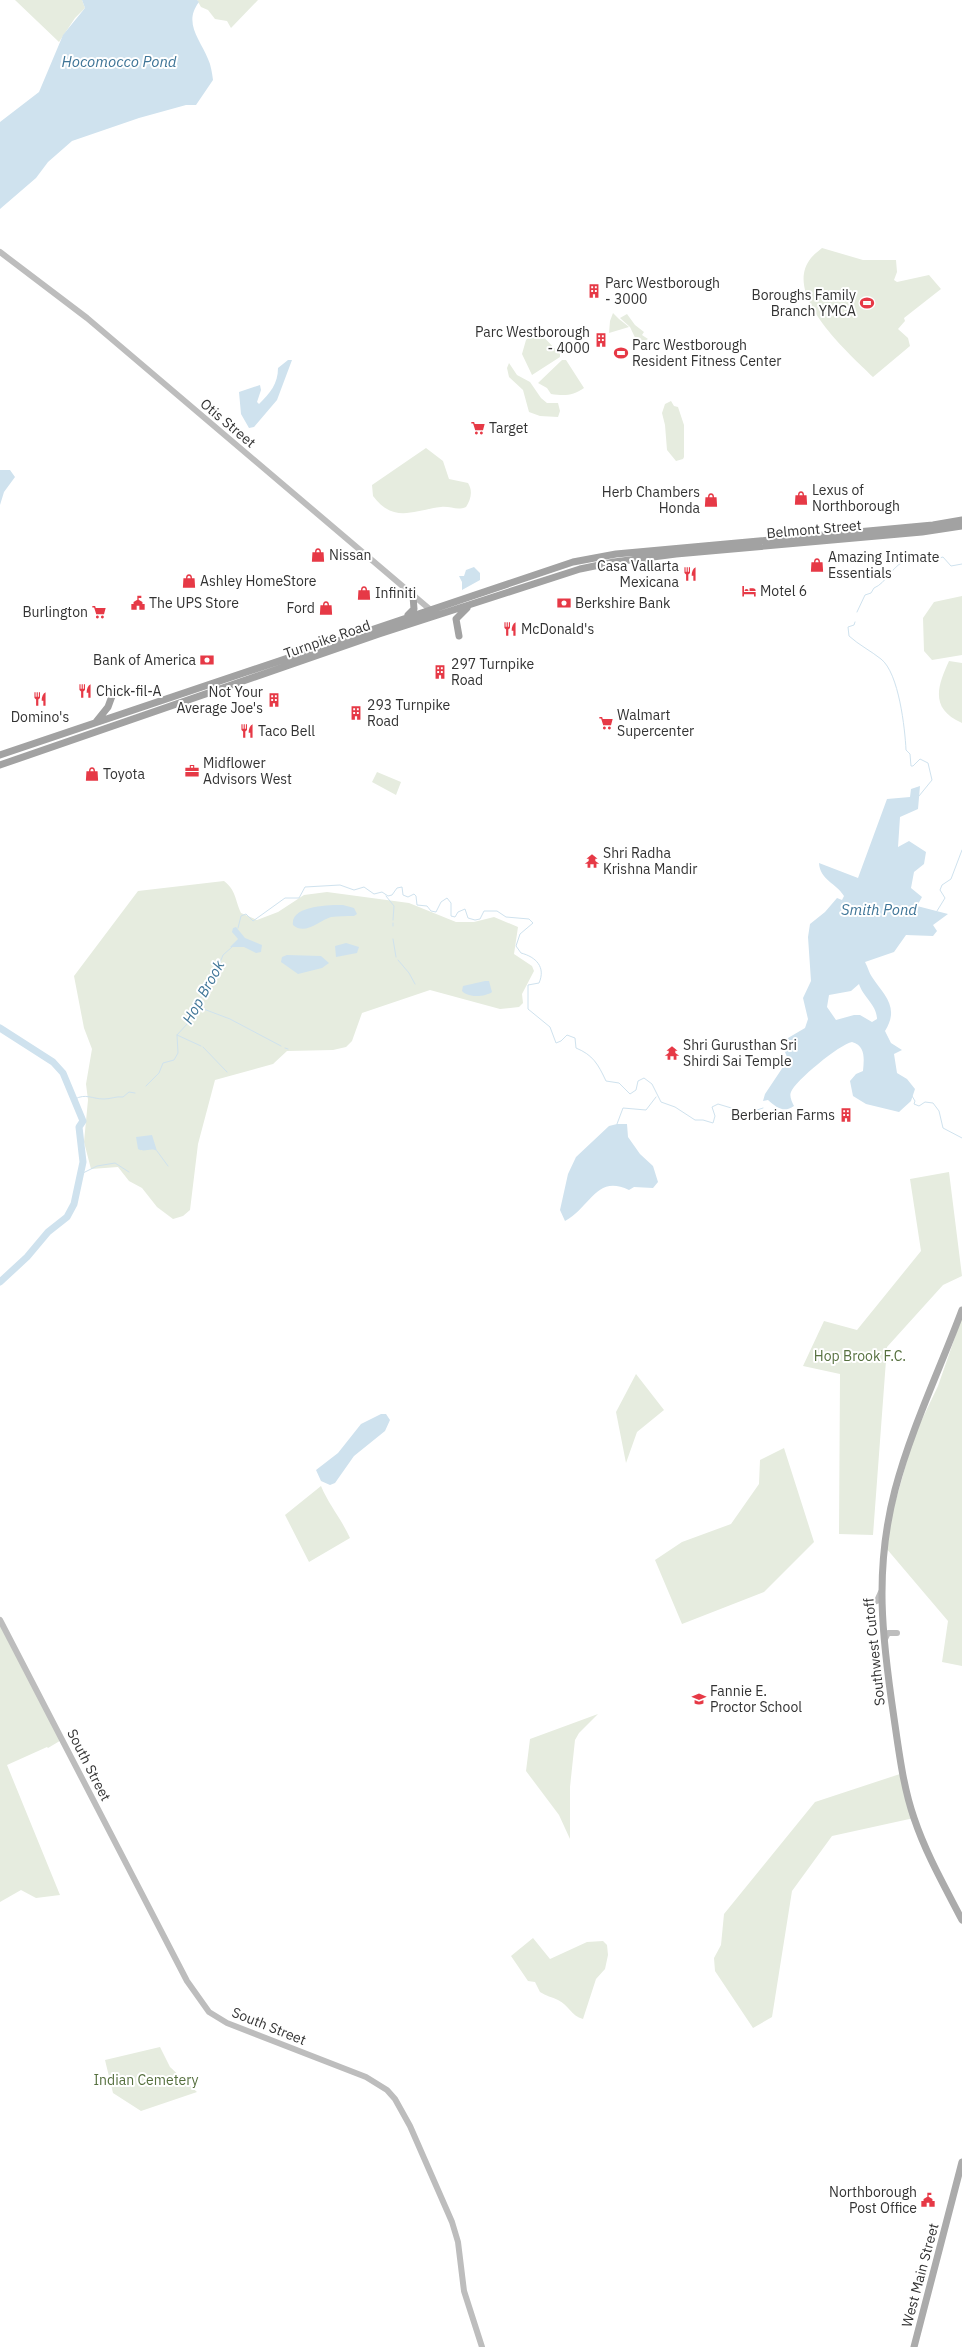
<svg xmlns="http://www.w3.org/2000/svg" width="962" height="2347" viewBox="0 0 962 2347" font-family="'IBM Plex Sans',sans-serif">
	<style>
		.green { fill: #e6ecdf }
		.water { fill: #cfe2ee; fill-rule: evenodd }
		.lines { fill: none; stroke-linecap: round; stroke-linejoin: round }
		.stream { stroke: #cfe2ee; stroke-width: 1 }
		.river { stroke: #cfe2ee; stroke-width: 7 }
		.secondary { stroke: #bdbdbd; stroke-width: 6 }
		.primary { stroke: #ababab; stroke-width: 7 }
		.trunk { stroke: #a2a2a2; stroke-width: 7 }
		.labels { text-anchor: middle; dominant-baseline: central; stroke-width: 4; stroke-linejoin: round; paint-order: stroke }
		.poi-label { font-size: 14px; fill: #333; stroke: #fff; text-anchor: start }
		.street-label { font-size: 14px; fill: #333; stroke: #fff }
		.park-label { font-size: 14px; fill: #56703f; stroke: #fff }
		.water-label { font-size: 15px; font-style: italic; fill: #3f7597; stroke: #fff }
	</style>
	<rect width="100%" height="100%" fill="#fff"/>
	<!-- green -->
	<path class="green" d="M 15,0 L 82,0 L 85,8 L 75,18 L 59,42 Z
		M 197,0 L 258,0 L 231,28 L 227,21 L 215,19 L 208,10 L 201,7 Z
		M 822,248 L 863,260 L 896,260 L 897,272 L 894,280 L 897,282 L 929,275 L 941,289 L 904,318 L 905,321 L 898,329 L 908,338 L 910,346 L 873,377 C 850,354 781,295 811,258 C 814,254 819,251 822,248 Z
		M 613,313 L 619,319 L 616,321 L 619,319 L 629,327 L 609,333 L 610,321 Z
		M 627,314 L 635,325 L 644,332 L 642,335 L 648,339 L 643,342 L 645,349 L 641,350 L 630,327 L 620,318 Z
		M 536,329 L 560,354 L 560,357 L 532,375 L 522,354 L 526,340 Z
		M 562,360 L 566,360 L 584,388 C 573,396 564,396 551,394 L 547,388 L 538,383 Z
		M 509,363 L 517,375 L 530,382 L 541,398 L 547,403 L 558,403 L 560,411 L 558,417 L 540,416 L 529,412 L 523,390 L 509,377 L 507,368 Z
		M 671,401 L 674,406 L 678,407 L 684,425 L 684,457 L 683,459 L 676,461 L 667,450 L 665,425 L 662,413 L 665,404 Z
		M 426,448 L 443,461 L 449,479 L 468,483 C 473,491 471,499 466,507 C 457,511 451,506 441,507 C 414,510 394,524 373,496 L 372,485 Z
		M 962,596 L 962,655 L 932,660 L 924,651 L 923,618 L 934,602 Z
		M 949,661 L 962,663 L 962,723 C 930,709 937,687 949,661 Z
		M 377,772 L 401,782 L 396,795 L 372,782 Z
		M 224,881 C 236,890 235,900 241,913 L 257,920 L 278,912 L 304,895 L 327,892 L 409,903 L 456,922 L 474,922 L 494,917 L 518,927 L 514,954 L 532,966 L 534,971 L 522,994 L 523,1003 L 519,1007 L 500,1009 L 430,990 L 362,1013 L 352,1041 L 346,1047 L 333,1050 L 287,1051 L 273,1064 L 215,1080 L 198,1144 L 190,1210 L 183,1216 L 173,1219 L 157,1207 L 142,1188 L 129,1181 L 118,1167 L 91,1169 L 84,1142 L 88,1100 L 86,1084 L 92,1049 L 84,1028 L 74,976 L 138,891 Z
		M 949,1172 L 962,1276 L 943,1285 L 887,1347 L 873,1535 L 839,1534 L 840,1374 L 803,1366 L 824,1321 L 857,1330 L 921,1251 L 910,1179 Z
		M 962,1317 L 962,1666 L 942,1662 L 948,1621 L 886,1548 L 890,1521 L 914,1436 L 938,1386 Z
		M 636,1374 L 664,1410 L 637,1432 L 626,1463 L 616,1412 Z
		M 784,1448 L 814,1542 L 764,1592 L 682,1624 L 655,1560 L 682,1542 L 731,1524 L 759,1484 L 760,1460 Z
		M 321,1486 C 329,1505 342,1520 350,1538 L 309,1562 L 285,1515 Z
		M 0,1621 L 63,1739 L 48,1748 L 47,1747 L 7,1765 L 60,1895 L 36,1898 L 21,1890 L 0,1902 Z
		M 598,1714 L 579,1733 L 575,1740 L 570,1787 L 570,1839 L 559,1815 L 526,1771 L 530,1739 Z
		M 903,1773 L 914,1818 L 832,1836 L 792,1891 L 772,2017 L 753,2028 L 715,1971 L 714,1958 L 721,1945 L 724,1914 L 815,1802 Z
		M 533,1938 L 550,1959 L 587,1942 L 603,1941 L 607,1945 L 608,1955 L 605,1969 L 596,1979 L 583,2019 C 571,2016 569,2005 558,2000 C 552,1997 546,1996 540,1992 L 535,1982 L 528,1981 L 511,1956 Z
		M 160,2047 L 170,2067 L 197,2092 L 141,2111 L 113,2093 L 105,2060 Z"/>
	<!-- water -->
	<path class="water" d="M 82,0 L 197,0 L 199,2 C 183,23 200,39 208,59 C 211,65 212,73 213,80 L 196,105 L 186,105 L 139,118 L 72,141 L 48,162 L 36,178 L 0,209 L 0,122 L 39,92 L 63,35 L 85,8 Z
		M 288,360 L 292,360 L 277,400 L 254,427 L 249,428 L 241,414 L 239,392 L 260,385 L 261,390 L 257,402 L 259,404 C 270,393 278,384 278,368 Z
		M 0,470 L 10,470 L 15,477 L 4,492 L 0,505 Z
		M 474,567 L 480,573 L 480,580 L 462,590 L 462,582 L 459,576 L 464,576 L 466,570 Z
		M 920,786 L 918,809 L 900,817 L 898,847 L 909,841 L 926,852 L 924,864 L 914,872 L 911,888 L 922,897 L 917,906 L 948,914 L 933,925 L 937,931 L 933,936 L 906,935 L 894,952 L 865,962 C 868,967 869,973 872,977 C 884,995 900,1007 885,1031 L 891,1043 L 902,1050 L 894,1054 L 897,1073 L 907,1079 L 915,1089 L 911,1101 L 899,1112 L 866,1104 L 853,1096 L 850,1081 L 856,1074 L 863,1071 C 864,1059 866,1046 852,1042 C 840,1044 795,1081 791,1092 C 789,1096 792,1102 794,1106 C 784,1113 777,1108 768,1100 L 763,1101 L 765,1094 L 785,1064 L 787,1057 L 783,1047 L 788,1038 L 805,1028 L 808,1019 L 803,998 L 811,981 L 808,937 L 810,924 L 825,912 L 837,898 L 842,900 L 844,896 C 836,883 820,880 819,863 L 858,878 L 887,799 L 910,797 L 911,789 ZM 859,984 C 863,997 877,1005 877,1019 L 872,1022 L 860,1015 L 854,1015 L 836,1020 L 827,1007 L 829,995 L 851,991 Z
		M 343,905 L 354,908 L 357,914 L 354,916 C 347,916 339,916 331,917 C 320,920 305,936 293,925 C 290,905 331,905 343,905 Z
		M 236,927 L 245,938 L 262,945 L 261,952 L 256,953 L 244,947 L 230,947 L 238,939 L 232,932 L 233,928 Z
		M 346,943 L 359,947 L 357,953 L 336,957 L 335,946 Z
		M 287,955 L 321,956 L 329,963 L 322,968 L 298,974 L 281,962 L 282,957 Z
		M 485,981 L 489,981 L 492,992 C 485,997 468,998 462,991 L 463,986 Z
		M 617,1124 L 627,1124 L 628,1137 L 640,1154 L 653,1166 L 658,1182 L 653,1188 L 634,1187 L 629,1190 C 596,1174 591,1207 565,1221 L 560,1210 L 568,1174 L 576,1157 L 609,1126 Z
		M 152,1135 L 157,1151 C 150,1147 145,1153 138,1149 L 136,1137 Z
		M 381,1414 L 386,1414 L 390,1420 L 385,1431 L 354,1456 L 335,1483 L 330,1485 L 321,1481 L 316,1470 L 338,1453 L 361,1424 Z"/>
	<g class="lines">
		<!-- stream -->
		<path class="stream" d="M 857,612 L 865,595 L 871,593 L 874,588 C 886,583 891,568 903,562 C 915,555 921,561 931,560 C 935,560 939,558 943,557 L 951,566 L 962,564
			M 855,622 L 854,625 L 848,627 L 849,636 C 859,645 871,651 881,659 C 899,673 905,729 906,750 L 910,754 L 911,766 L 913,766 L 920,759 L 928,763 L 932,780 L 919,796
			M 386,896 L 394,906 L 393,920
			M 937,911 L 945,898 L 940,890 L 942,885 L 951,879 L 962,850
			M 393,923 L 393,926
			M 238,928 L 241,916 L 246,914 L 253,921 L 285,898 L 299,898 L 305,887 L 340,885 L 354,890 L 364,887 L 374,894 L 382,892 L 388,896 L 392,895 L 397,888 L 402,887 L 403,895 L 408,897 L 414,894 L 416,896 L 417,905 L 427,906 L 431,911 L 436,912 L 441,902 L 447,898 L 451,903 L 451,916 L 455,917 L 458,912 L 465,909 L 468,918 L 475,920 L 480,919 L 484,911 L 497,911 L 506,917 L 529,919 L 533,923 L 520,934 L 516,946 L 521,953 C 536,957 546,967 539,983 L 528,985 L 528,1009 L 550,1027 L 556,1043 L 561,1041 L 567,1035 L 575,1038 L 576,1048 C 593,1055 598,1064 606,1081 L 619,1083 L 630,1094 L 636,1090 L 638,1081 L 644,1078 L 652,1084 L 661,1102 L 675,1107 L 695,1120 L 703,1120 L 713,1123 L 715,1116 L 712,1107 L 718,1104 L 748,1113 L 763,1108
			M 393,939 L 396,957
			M 398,960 L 409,973 L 415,984
			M 193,1005 L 230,1019 L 281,1046
			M 177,1035 L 201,1046
			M 203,1047 L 227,1072
			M 285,1048 L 288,1049
			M 146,1086 L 159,1073 L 163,1063 L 174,1060 L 178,1053 L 177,1035 L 187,1024 L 193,1004 L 201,998 L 211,974 L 217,970 L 223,955 L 232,947
			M 912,1096 L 915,1101 L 914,1104 L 919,1106 L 925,1102 L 933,1103 L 939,1111 L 943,1128 L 962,1138
			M 75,1099 C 86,1093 92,1099 104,1099 C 111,1099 116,1096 123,1097 L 129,1092 L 135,1093
			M 617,1124 L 623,1108 L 646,1110 L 656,1097
			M 157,1151 L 168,1166
			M 81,1174 L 97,1166 L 115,1163 L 129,1172"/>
		<!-- river -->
		<path class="river" d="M 0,1028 L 53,1062 L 63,1073 L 83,1121 L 79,1127 L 83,1162 L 74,1204 L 67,1217 L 48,1232 L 27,1257 L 0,1282"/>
		<!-- secondary -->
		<path class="secondary" d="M 0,252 L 87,318 L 433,612
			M 867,1604 L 877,1601 L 881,1592
			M 0,1620 L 187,1981 L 209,2012 L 227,2023 L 366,2077 L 387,2090 L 395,2099 L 410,2126 L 452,2222 L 458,2242 L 464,2291 L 482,2347
			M 885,1639 L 888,1633 L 897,1633"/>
		<!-- primary -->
		<path class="primary" d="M 962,1310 C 940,1369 911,1429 895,1490 C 874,1570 882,1637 894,1718 C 899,1752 903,1786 914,1818 C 926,1854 945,1887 962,1920
			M 914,2347 L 962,2162"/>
		<!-- trunk -->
		<path class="trunk" d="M 408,615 L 414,609 L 413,596
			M 459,636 L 456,619 L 467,608
			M 96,722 L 108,707 L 112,696
			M 0,755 L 573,562 L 616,554 L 933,525 L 962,520
			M 0,765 L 379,634 L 580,569 L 614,562 L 676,554 L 922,532 L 962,526"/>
	</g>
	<!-- icons -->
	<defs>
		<symbol id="building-bare" viewBox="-9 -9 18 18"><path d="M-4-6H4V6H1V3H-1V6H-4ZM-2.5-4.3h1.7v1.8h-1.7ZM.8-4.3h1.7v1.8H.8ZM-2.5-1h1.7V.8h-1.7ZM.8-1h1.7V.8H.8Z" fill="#e63946" stroke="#fff" stroke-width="2.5" paint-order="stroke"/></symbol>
		<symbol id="stadium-bare" viewBox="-9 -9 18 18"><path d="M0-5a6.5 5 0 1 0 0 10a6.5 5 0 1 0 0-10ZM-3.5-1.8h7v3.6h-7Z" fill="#e63946" stroke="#fff" stroke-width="2.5" paint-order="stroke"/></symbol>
		<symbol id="supermarket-bare" viewBox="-9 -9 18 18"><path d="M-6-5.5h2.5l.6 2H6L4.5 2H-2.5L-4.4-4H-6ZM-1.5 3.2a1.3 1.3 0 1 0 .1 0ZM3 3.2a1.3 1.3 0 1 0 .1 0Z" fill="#e63946" stroke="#fff" stroke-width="2.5" paint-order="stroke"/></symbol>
		<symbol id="shop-bare" viewBox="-9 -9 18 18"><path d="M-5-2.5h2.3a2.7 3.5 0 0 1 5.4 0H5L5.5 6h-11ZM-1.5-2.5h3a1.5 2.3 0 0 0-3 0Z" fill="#e63946" stroke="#fff" stroke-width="2.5" paint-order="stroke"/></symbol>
		<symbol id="restaurant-bare" viewBox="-9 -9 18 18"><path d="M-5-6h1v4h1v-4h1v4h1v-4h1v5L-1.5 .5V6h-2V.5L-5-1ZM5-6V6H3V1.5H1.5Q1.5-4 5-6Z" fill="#e63946" stroke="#fff" stroke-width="2.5" paint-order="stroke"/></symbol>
		<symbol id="hotel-bare" viewBox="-9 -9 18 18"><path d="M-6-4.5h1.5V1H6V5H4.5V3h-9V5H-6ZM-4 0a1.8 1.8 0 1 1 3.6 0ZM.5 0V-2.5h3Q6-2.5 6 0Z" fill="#e63946" stroke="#fff" stroke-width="2.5" paint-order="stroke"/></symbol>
		<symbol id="civic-bare" viewBox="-9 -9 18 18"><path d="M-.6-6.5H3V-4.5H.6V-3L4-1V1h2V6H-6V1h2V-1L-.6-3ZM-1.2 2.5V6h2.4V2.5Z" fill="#e63946" stroke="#fff" stroke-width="2.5" paint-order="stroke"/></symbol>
		<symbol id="bank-bare" viewBox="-9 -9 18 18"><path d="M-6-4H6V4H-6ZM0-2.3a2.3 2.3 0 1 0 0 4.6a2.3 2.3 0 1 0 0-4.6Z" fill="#e63946" stroke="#fff" stroke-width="2.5" paint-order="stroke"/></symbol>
		<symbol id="office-bare" viewBox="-9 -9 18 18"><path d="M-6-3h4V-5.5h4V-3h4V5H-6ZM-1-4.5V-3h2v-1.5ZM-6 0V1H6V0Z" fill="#e63946" stroke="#fff" stroke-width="2.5" paint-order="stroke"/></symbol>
		<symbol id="temple-bare" viewBox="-9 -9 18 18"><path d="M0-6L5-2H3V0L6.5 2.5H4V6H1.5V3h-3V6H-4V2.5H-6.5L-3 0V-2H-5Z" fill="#e63946" stroke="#fff" stroke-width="2.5" paint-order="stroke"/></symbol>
		<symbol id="school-bare" viewBox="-9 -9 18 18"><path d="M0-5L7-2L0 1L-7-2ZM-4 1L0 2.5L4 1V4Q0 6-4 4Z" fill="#e63946" stroke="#fff" stroke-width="2.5" paint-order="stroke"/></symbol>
	</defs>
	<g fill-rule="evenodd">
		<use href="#building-bare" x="584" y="281" width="20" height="20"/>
		<use href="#stadium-bare" x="857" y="293" width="20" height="20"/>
		<use href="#building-bare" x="591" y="330" width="20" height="20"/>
		<use href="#stadium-bare" x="611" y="343" width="20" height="20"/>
		<use href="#supermarket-bare" x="468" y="418" width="20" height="20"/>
		<use href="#shop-bare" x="791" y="488" width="20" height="20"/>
		<use href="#shop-bare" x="701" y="490" width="20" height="20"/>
		<use href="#shop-bare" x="308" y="545" width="20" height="20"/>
		<use href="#shop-bare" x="807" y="555" width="20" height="20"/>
		<use href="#restaurant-bare" x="680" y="564" width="20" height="20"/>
		<use href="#shop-bare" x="179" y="571" width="20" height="20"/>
		<use href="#hotel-bare" x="739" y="581" width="20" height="20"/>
		<use href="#shop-bare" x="354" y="583" width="20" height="20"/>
		<use href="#civic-bare" x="128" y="593" width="20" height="20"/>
		<use href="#bank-bare" x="554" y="593" width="20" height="20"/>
		<use href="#shop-bare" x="316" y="598" width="20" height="20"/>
		<use href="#supermarket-bare" x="89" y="602" width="20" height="20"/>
		<use href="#restaurant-bare" x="500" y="619" width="20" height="20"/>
		<use href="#bank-bare" x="197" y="650" width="20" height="20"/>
		<use href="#building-bare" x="430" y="662" width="20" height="20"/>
		<use href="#restaurant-bare" x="75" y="681" width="20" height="20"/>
		<use href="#restaurant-bare" x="30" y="689" width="20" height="20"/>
		<use href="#building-bare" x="264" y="690" width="20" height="20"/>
		<use href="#building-bare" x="346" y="703" width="20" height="20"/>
		<use href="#supermarket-bare" x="596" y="713" width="20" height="20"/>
		<use href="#restaurant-bare" x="237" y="721" width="20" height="20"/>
		<use href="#office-bare" x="182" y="761" width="20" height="20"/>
		<use href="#shop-bare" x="82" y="764" width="20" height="20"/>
		<use href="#temple-bare" x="582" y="851" width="20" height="20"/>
		<use href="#temple-bare" x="662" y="1043" width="20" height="20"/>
		<use href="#building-bare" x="836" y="1105" width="20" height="20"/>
		<use href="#school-bare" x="689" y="1689" width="20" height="20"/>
		<use href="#civic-bare" x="918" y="2190" width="20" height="20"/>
	</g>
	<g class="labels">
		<!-- poi labels -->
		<g class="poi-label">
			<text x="605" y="283">Parc Westborough<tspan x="605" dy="16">- 3000</tspan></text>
			<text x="856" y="295" text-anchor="end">Boroughs Family<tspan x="856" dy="16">Branch YMCA</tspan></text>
			<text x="590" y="332" text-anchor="end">Parc Westborough<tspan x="590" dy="16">- 4000</tspan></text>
			<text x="632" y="345">Parc Westborough<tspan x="632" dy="16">Resident Fitness Center</tspan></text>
			<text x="489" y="428">Target</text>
			<text x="812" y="490">Lexus of<tspan x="812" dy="16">Northborough</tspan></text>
			<text x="700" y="492" text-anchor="end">Herb Chambers<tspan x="700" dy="16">Honda</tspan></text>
			<text x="329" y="555">Nissan</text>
			<text x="828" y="557">Amazing Intimate<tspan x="828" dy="16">Essentials</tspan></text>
			<text x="679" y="566" text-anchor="end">Casa Vallarta<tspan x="679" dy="16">Mexicana</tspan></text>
			<text x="200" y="581">Ashley HomeStore</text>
			<text x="760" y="591">Motel 6</text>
			<text x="375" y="593">Infiniti</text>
			<text x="149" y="603">The UPS Store</text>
			<text x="575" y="603">Berkshire Bank</text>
			<text x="315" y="608" text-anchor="end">Ford</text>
			<text x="88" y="612" text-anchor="end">Burlington</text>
			<text x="521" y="629">McDonald's</text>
			<text x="196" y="660" text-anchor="end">Bank of America</text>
			<text x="451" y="664">297 Turnpike<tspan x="451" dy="16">Road</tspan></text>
			<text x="96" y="691">Chick-fil-A</text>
			<text x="263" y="692" text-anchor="end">Not Your<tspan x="263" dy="16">Average Joe's</tspan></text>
			<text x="367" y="705">293 Turnpike<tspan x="367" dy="16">Road</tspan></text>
			<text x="617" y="715">Walmart<tspan x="617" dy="16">Supercenter</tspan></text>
			<text x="40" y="717" text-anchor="middle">Domino's</text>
			<text x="258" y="731">Taco Bell</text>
			<text x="203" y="763">Midflower<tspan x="203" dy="16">Advisors West</tspan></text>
			<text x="103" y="774">Toyota</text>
			<text x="603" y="853">Shri Radha<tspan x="603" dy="16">Krishna Mandir</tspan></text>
			<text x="683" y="1045">Shri Gurusthan Sri<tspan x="683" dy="16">Shirdi Sai Temple</tspan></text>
			<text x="835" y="1115" text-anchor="end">Berberian Farms</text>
			<text x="710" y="1691">Fannie E.<tspan x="710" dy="16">Proctor School</tspan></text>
			<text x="917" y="2192" text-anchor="end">Northborough<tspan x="917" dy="16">Post Office</tspan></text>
		</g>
		<!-- street labels -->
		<g class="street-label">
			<text transform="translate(228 423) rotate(40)">Otis Street</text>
			<text transform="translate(814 529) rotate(-5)">Belmont Street</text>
			<text transform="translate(327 639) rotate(-19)">Turnpike Road</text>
			<text transform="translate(874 1652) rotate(-96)">Southwest Cutoff</text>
			<text transform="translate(89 1765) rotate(63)">South Street</text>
			<text transform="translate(269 2026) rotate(22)">South Street</text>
			<text transform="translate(920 2275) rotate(-75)">West Main Street</text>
		</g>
		<!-- park labels -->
		<g class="park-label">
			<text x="860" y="1356">Hop Brook F.C.</text>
			<text x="146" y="2080">Indian Cemetery</text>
		</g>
		<!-- water labels -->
		<g class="water-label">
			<text x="119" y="61">Hocomocco Pond</text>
			<text x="879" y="909">Smith Pond</text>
			<text transform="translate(203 992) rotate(-61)">Hop Brook</text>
		</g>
	</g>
</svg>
